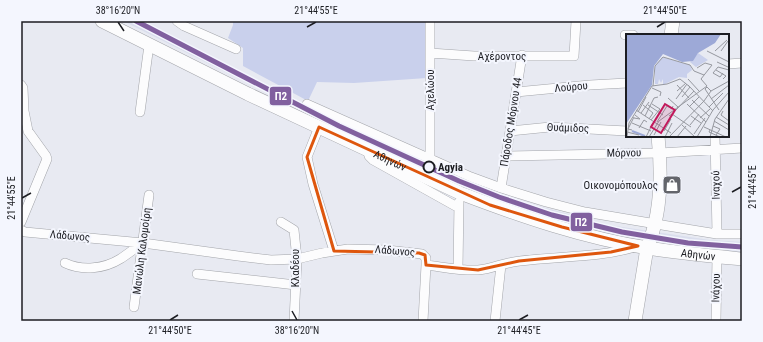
<svg xmlns="http://www.w3.org/2000/svg" width="763" height="342" viewBox="0 0 763 342" font-family="'Roboto Condensed',sans-serif">
	<style>
		.built { fill: #dadeed }
		.green { fill: #c9d0ec }
		.lines { fill: none; stroke-linecap: round; stroke-linejoin: round }
		.street-casing { stroke: #a3a5aa; stroke-width: 10 }
		.secondary-casing { stroke: #a3a5aa; stroke-width: 14 }
		.street { stroke: #fcfcfd; stroke-width: 9 }
		.secondary { stroke: #fcfcfd; stroke-width: 13 }
		.rail-1-casing { stroke: #f4f6fe; stroke-width: 8 }
		.rail-1 { stroke: #81609f; stroke-width: 5 }
		.marked { fill: none; stroke: #de560d; stroke-width: 3; stroke-linejoin: round }
		.ticks { fill: none; stroke: #1c1d22; stroke-width: 1.5 }
		.stop-dot { fill: #f4f6fe; stroke: #1c1d22; stroke-width: 2 }
		.labels { text-anchor: middle; dominant-baseline: central; stroke-width: 4; stroke-linejoin: round; paint-order: stroke }
		.street-label { font-size: 11px; fill: #1c1d22; stroke: #f4f6fe }
		.stop-label { font-size: 11px; font-weight: bold; fill: #1c1d22; stroke: #f4f6fe; text-anchor: start }
		.poi-label { font-size: 11px; fill: #1c1d22; stroke: #f4f6fe; text-anchor: end }
		.inset-river { fill: none; stroke: #9da9d7; stroke-width: 2 }
		.inset-road { fill: none; stroke: #96989f; stroke-width: 1 }
		.view { fill: #c2185b; fill-opacity: 0.15; stroke: #c2185b; stroke-width: 2 }
		.inset-edge { fill: none; stroke: #1c1d22; stroke-width: 2 }
		.line-badge { stroke: #f4f6fe; stroke-width: 1.5 }
		.badge-label { font-size: 11px; text-anchor: middle; font-weight: bold; fill: #fff }
		.neatline { fill: none; stroke: #1c1d22; stroke-width: 1.5 }
		.ticks-label { font-size: 10px; text-anchor: middle; fill: #1c1d22 }
	</style>
	<rect width="100%" height="100%" fill="#e8eaf2"/>
	<!-- built -->
	<path class="built" d="M 123,21 L 144,21 L 337,121 L 474,184 L 538,206 L 609,225 L 710,240 L 742,242 L 742,252 L 719,251 L 611,235 L 547,218 L 477,193 L 390,154 Z"/>
	<!-- green -->
	<path class="green" d="M 233,21 L 428,21 L 427,78 L 354,83 L 317,82 L 308,101 L 243,66 L 243,48 L 228,38 L 233,25 Z"/>
	<g class="lines">
		<defs>
			<path id="street" d="M 177,21 L 184,26 L 236,49
				M 625,35 L 633,35
				M 430,53 L 474,56 L 574,56 L 576,21
				M 728,64 L 742,63
				M 21,85 L 23,88 L 24,111 L 28,131 L 46,156 L 47,159 L 21,222
				M 516,92 L 590,85 L 627,83
				M 307,104 L 471,177 L 501,188 L 546,202 L 585,212 L 674,227 L 717,234 L 742,234
				M 140,112 L 149,45
				M 319,127 L 307,157 L 313,184 L 334,251
				M 510,131 L 550,127 L 627,131
				M 715,136 L 717,234
				M 368,150 L 369,156 L 373,160 L 459,208
				M 506,156 L 660,153 L 742,148
				M 430,159 L 430,21
				M 501,188 L 522,55
				M 281,222 L 294,230 L 297,259 L 294,321
				M 21,230 L 25,232 L 143,243 L 238,256 L 271,260 L 297,259 L 322,253 L 348,249 L 387,250 L 422,254 L 426,258 L 426,265 C 443,267 461,271 478,270 C 492,269 505,262 520,261 C 558,256 598,258 635,247
				M 65,263 C 82,271 104,269 120,259 C 128,254 135,248 143,243
				M 458,269 L 459,202
				M 197,274 L 296,285
				M 134,307 L 149,195
				M 423,321 L 426,265
				M 495,321 L 501,265
				M 716,321 L 717,256"/>
			<g id="secondary">
				<path id="s1" d="M 102,21 L 248,94 L 460,193 C 520,216 584,238 648,248 C 679,253 711,256 742,259"/>
				<path d="M 671,35 L 673,21"/>
				<path d="M 635,321 L 647,248 C 662,213 662,173 658,136"/>
			</g>
		</defs>
		<!-- street casing -->
		<use href="#street" class="street-casing"/>
		<!-- secondary casing -->
		<use href="#secondary" class="secondary-casing"/>
		<!-- street -->
		<use href="#street" class="street"/>
		<!-- secondary -->
		<use href="#secondary" class="secondary"/>
		<defs>
			<path id="rail-1" d="M 136,21 L 339,126 L 459,181 L 499,197 L 552,215 L 622,232 L 688,243 L 742,247"/>
		</defs>
		<!-- rail-1 casing -->
		<use href="#rail-1" class="rail-1-casing"/>
		<!-- rail-1 -->
		<use href="#rail-1" class="rail-1"/>
	</g>
	<!-- marked area -->
	<path class="marked" d="M 319,127 L 490,205 L 562,227 L 638,246 L 611,252 L 519,261 L 478,270 L 426,265 L 425,255 L 419,253 L 334,251 L 307,157 Z"/>
	<!-- ticks -->
	<path class="ticks" d="M 118,22 L 124,31M 307,27 L 316,22M 657,27 L 665,22M 732,192 L 741,187M 22,198 L 31,193M 292,311 L 297,320M 170,320 L 178,315M 519,320 L 528,315"/>
	<!-- icons -->
	<defs>
		<symbol id="shop-square" viewBox="-11 -11 22 22"><rect x="-9" y="-9" width="18" height="18" rx="4" fill="#63656b" stroke="#f4f6fe"/><path d="M-5-2.5h2.3a2.7 3.5 0 0 1 5.4 0H5L5.5 6h-11ZM-1.5-2.5h3a1.5 2.3 0 0 0-3 0Z" fill="#fff"/></symbol>
	</defs>
	<g fill-rule="evenodd">
		<use href="#shop-square" x="661" y="174" width="22" height="22"/>
	</g>
	<!-- markers -->
	<circle class="stop-dot" cx="429" cy="167" r="5.5"/>
	<g class="labels">
		<!-- street labels -->
		<g class="street-label">
			<text x="502" y="56">Αχέροντος</text>
			<text transform="translate(571 87) rotate(-5)">Λούρου</text>
			<text transform="translate(430 90) rotate(-90)">Αχελώου</text>
			<text transform="translate(511 122) rotate(-81)">Πάροδος Μόρνου 44</text>
			<text transform="translate(568 128) rotate(2)">Θυάμιδος</text>
			<text transform="translate(624 153) rotate(-1)">Μόρνου</text>
			<text stroke="none"><textPath href="#s1" startOffset="320">Αθηνών</textPath></text>
			<text transform="translate(716 185) rotate(-91)">Ιναχού</text>
			<text transform="translate(70 236) rotate(5)">Λάδωνος</text>
			<text transform="translate(142 251) rotate(-83)">Μανώλη Καλομοίρη</text>
			<text transform="translate(395 251) rotate(5)">Λάδωνος</text>
			<text stroke="none"><textPath href="#s1" startOffset="644">Αθηνών</textPath></text>
			<text transform="translate(295 268) rotate(-90)">Κλαδέου</text>
			<text transform="translate(716 288) rotate(-89)">Ινάχου</text>
		</g>
		<!-- stop labels -->
		<g class="stop-label">
			<text x="438" y="167">Agyia</text>
		</g>
		<!-- poi labels -->
		<g class="poi-label">
			<text x="658" y="185">Οικονομόπουλος</text>
		</g>
	</g>
	<!-- overview -->
	<g transform="translate(626 34)">
		<rect width="103" height="103" fill="#e8eaf2"/>
		<path d="M 72,19 L 82,26 L 70,33 L 64,28 ZM 36,23 L 64,31 L 66,36 L 61,40 L 61,44 L 53,43 L 37,51 L 37,45 L 35,49 L 33,45 L 32,50 L 29,50 L 29,32 Z" fill="#c9d0ec"/>
		<path d="M 0,0 L 95,0 L 89,9 L 72,19 L 67,27 L 56,28 L 37,20 L 28,32 L 26,51 L 0,90 Z" fill="#9da9d7"/>
		<path class="inset-river" d="M 6,97 L 19,102"/>
		<path class="inset-road" d="M 81,17 L 103,28M 89,17 L 101,6M 95,17 L 102,7M 91,28 L 102,33M 90,36 L 100,42 L 97,45M 97,39 L 94,43 L 87,39 L 92,33 L 103,36M 62,45 L 73,57M 51,51 L 63,64M 62,51 L 87,77M 27,52 L 29,32 L 37,23 L 64,31 L 68,37 L 78,41M 26,54 L 35,58 L 34,62M 51,57 L 60,49M 85,57 L 81,53 L 79,55 L 93,76M 56,63 L 64,53M 42,64 L 52,73M 50,65 L 61,50M 85,65 L 103,51M 66,66 L 83,82M 78,67 L 85,57 L 103,47M 61,70 L 80,88M 17,71 L 27,79 L 23,85M 22,71 L 37,81M 63,73 L 73,63M 83,73 L 97,59M 10,76 L 45,99M 50,76 L 68,57M 97,77 L 95,81 L 103,87M 12,78 L 20,63M 15,79 L 23,68M 19,82 L 28,64 L 32,63M 43,82 L 46,80 L 65,93M 65,82 L 75,89M 90,83 L 103,91M 8,84 L 14,85 L 9,81M 74,84 L 84,75M 25,86 L 34,75 L 26,70M 88,87 L 103,96M 31,88 L 41,72 L 46,75 L 47,72M 6,89 L 25,97M 56,91 L 69,103M 64,91 L 73,80M 87,92 L 94,95 L 90,101M 78,93 L 100,103M 13,94 L 18,86 L 21,88M 6,96 L 2,95 L 8,83M 84,96 L 83,98 L 94,103M 38,97 L 45,85M 1,98 L 13,101M 68,100 L 79,84M 28,101 L 35,88M 1,103 L 3,89 L 26,52 L 41,50 L 54,45 L 64,53M 20,103 L 27,89M 23,103 L 33,87 L 81,52 L 75,45 L 86,31 L 79,29 L 71,34M 39,103 L 46,89M 43,103 L 78,67M 51,103 L 60,92M 71,103 L 87,76 L 103,58M 84,103 L 89,85 L 103,65"/>
		<path class="view" d="M 39,70 L 49,76 L 35,99 L 25,93 Z"/>
		<rect width="103" height="103" class="inset-edge"/>
	</g>
	<g class="line-badge">
		<rect x="269" y="86" width="23" height="20" rx="4" fill="#81609f"/>
		<rect x="570" y="212" width="23" height="20" rx="4" fill="#81609f"/>
	</g>
	<g class="badge-label">
		<text x="281" y="100">Π2</text>
		<text x="581" y="226">Π2</text>
	</g>
	<!-- border -->
	<rect width="763" height="342" fill="none" stroke="#f4f6fe" stroke-width="44"/>
	<rect x="22" y="22" width="719" height="298" class="neatline"/>
	<g class="ticks-label">
		<text x="118" y="14">38°16'20"N</text>
		<text x="316" y="14">21°44'55"E</text>
		<text x="665" y="14">21°44'50"E</text>
		<text transform="translate(752 187) rotate(-90)" y="4">21°44'45"E</text>
		<text transform="translate(11 198) rotate(-90)" y="4">21°44'55"E</text>
		<text x="170" y="334">21°44'50"E</text>
		<text x="297" y="334">38°16'20"N</text>
		<text x="519" y="334">21°44'45"E</text>
	</g>
</svg>
